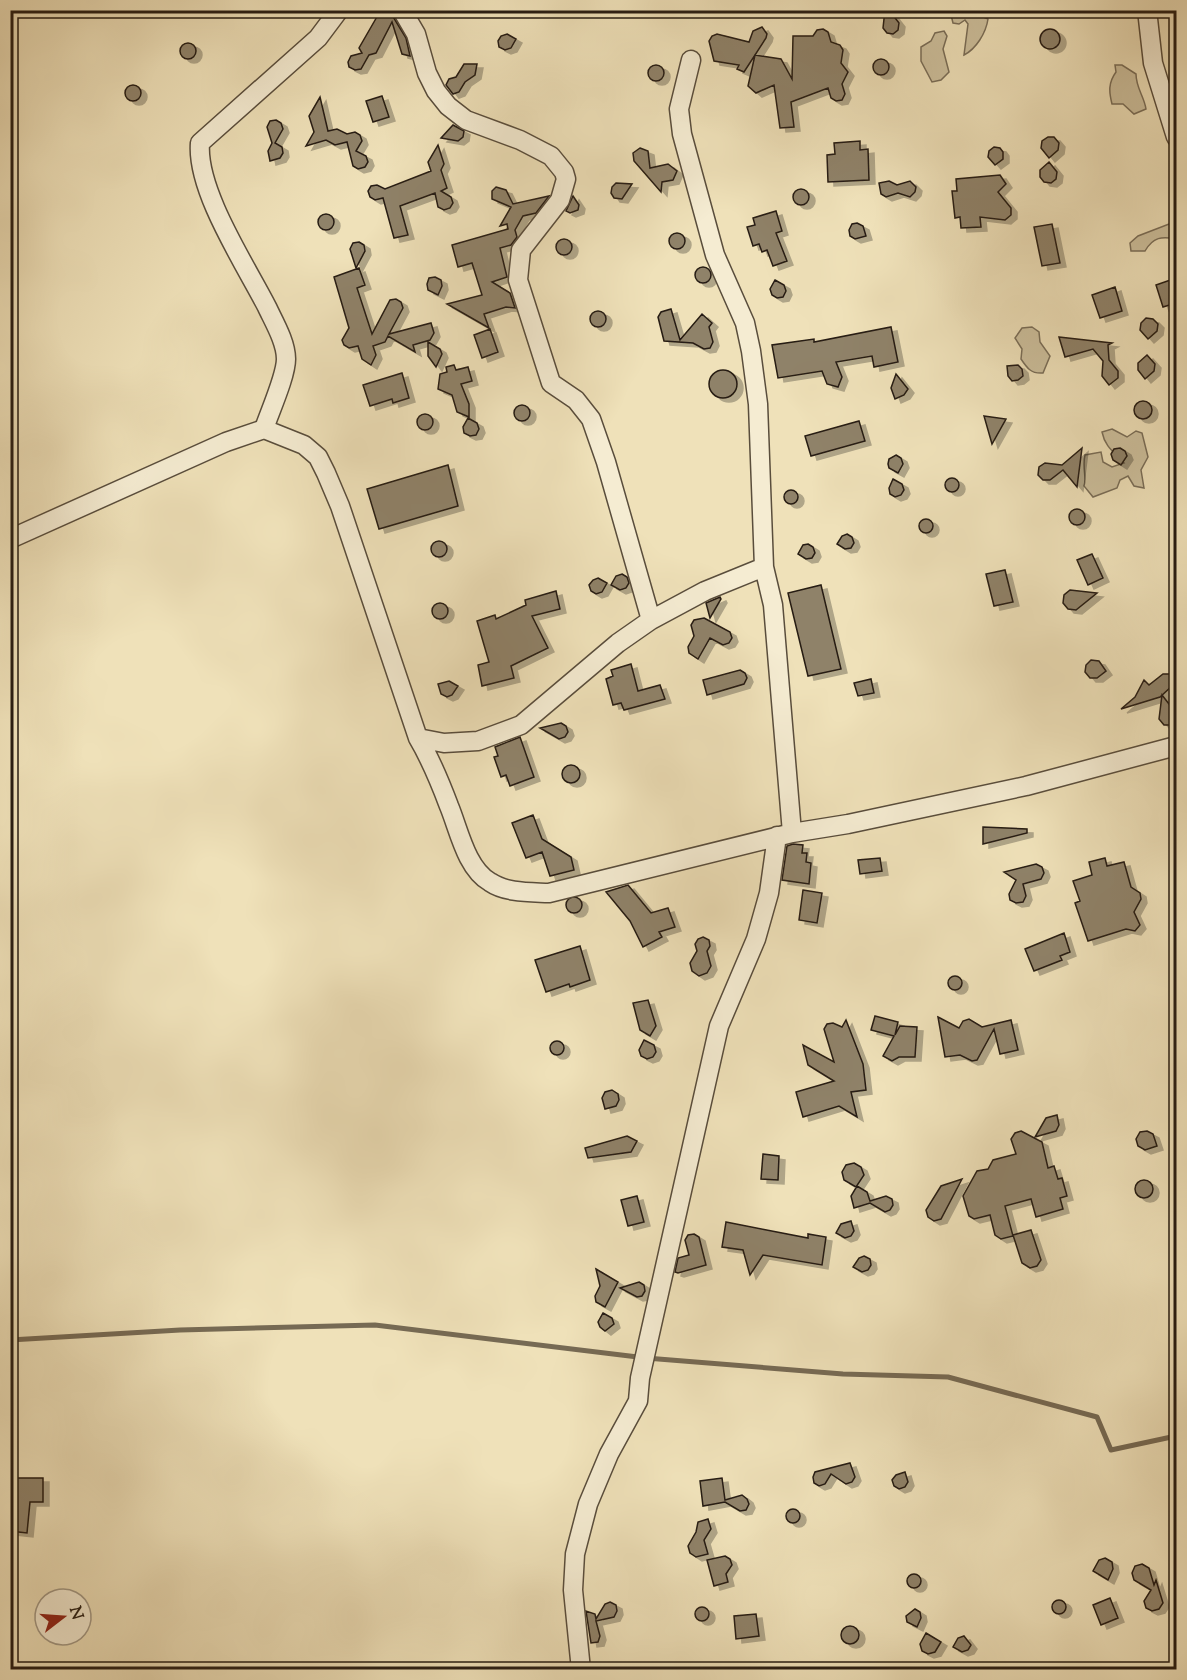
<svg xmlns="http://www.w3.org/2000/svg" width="1187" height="1680" viewBox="0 0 1187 1680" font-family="'Sorts Mill Goudy',serif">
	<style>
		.green { fill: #cdc09d; stroke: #7a6e58; stroke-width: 1.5 }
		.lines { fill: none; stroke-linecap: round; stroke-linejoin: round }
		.stream { stroke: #766a54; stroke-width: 5 }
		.building { fill: #8f8269; stroke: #271c12; stroke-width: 1.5; filter: url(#shadow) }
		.minor-casing { stroke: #594d3c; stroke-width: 21 }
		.minor { stroke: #f5ecd2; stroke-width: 18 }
	</style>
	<defs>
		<filter id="shadow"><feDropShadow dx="6" dy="4" stdDeviation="0" flood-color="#0004"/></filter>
	</defs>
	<rect width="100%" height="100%" fill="#efe1b9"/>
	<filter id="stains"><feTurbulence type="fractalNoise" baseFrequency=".00333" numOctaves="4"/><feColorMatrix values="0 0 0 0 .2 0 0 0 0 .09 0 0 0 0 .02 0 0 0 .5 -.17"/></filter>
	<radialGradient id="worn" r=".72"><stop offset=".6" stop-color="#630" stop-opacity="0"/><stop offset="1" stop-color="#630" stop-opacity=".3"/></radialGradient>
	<!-- green -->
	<path class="green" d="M 950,11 L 977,11 L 979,15 L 988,19 C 986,33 976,49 964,55 L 968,24 L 965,20 L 959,24 L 953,23 Z
		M 944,31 L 947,36 L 943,49 L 949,72 L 941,80 L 932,82 L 921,61 L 921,47 L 931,41 L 935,33 Z
		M 1115,65 L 1122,65 L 1136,74 C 1136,88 1144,96 1146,109 L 1134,114 L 1123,104 L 1112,104 C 1109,92 1108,83 1116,72 Z
		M 1169,224 L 1176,225 L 1176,239 C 1162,236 1153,237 1145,251 L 1131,251 L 1130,243 L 1138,236 Z
		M 1032,327 L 1039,332 L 1040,342 L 1050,356 L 1043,373 C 1031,374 1027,368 1021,359 L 1022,349 L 1015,338 L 1022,328 Z
		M 1112,429 L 1127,437 L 1136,431 L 1142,433 L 1148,457 L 1141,470 L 1144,488 L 1134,486 L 1128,476 L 1120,480 L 1117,488 L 1093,497 L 1084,486 C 1087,479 1082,466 1085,455 L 1101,452 L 1103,462 L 1112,467 L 1124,463 C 1114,452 1105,447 1102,432 Z"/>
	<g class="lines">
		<!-- stream -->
		<path class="stream" d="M 10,1340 L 180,1330 L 375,1325 L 646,1358 L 843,1374 L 948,1377 L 1097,1417 L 1111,1450 L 1176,1436"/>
	</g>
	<!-- building -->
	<path class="building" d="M 389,10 L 406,38 L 410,56 L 402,54 L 392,22 L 376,53 L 369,55 L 361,69 L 355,70 L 349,67 L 348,62 L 351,56 L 362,53 L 359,48 L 378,15 Z
		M 885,10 L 889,10 L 899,23 L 898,30 L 893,34 L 887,33 L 883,28 Z
		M 762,27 L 767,34 L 766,38 L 744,72 L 737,69 L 739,65 L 714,61 L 709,41 L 712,36 L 717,34 L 749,42 L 753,31 Z
		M 823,29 L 828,32 L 831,42 L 840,45 L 843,50 L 841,63 L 848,72 L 842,84 L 845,94 L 842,100 L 836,101 L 831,98 L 828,88 L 791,102 L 794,127 L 780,128 L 774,85 L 756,93 L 748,86 L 755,55 L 781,59 L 792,79 L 793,36 L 813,36 L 817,30 Z
		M1040 39a10 10 0 1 1 20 0a10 10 0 1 1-20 0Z
		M 507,34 L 516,39 L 511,48 L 505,50 L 499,47 L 498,41 L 501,36 Z
		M180 51a8 8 0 1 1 16 0a8 8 0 1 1-16 0Z
		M873 67a8 8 0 1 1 16 0a8 8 0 1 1-16 0Z
		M 464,64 L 477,64 L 475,75 L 465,82 L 459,92 L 453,94 L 446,85 L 449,79 L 456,77 Z
		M648 73a8 8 0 1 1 16 0a8 8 0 1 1-16 0Z
		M125 93a8 8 0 1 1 16 0a8 8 0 1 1-16 0Z
		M 382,96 L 389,117 L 373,122 L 366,101 Z
		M 320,97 L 328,131 L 337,129 L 347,134 L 355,132 L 360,135 L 362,141 L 356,151 L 366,156 L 368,162 L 365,167 L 358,169 L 353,166 L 347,142 L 335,145 L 326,140 L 306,146 L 314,132 L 309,116 Z
		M 276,120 L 281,123 L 283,129 L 275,143 L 282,147 L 283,153 L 280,158 L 270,161 L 268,151 L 272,143 L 267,127 L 270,121 Z
		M 453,125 L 464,131 L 463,137 L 458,141 L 441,138 Z
		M 1048,137 L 1054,137 L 1059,143 L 1058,150 L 1049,158 L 1041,148 L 1042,141 Z
		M 860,141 L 860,150 L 868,149 L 869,180 L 828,182 L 827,155 L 835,154 L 834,143 Z
		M 438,145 L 444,164 L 441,170 L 447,188 L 441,191 L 451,197 L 453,203 L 450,208 L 444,210 L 438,207 L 435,193 L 400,206 L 408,235 L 394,238 L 383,198 L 375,200 L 370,197 L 368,191 L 371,186 L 377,185 L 385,189 L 431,171 L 428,162 Z
		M 994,147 L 1000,148 L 1003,152 L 1003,159 L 995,165 L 988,157 L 989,151 Z
		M 640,148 L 648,151 L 650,168 L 668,164 L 677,171 L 673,180 L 662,182 L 661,192 L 634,161 L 633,153 Z
		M 1049,162 L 1057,172 L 1056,179 L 1051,183 L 1044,182 L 1040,177 L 1040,170 Z
		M 1000,175 L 1006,184 L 998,192 L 1011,208 L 1011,215 L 1005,220 L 980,217 L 981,227 L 961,228 L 960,217 L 955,218 L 952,191 L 957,191 L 956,179 Z
		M 889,181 L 897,185 L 910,181 L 916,187 L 915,192 L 910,197 L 898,193 L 886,197 L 881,194 L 879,183 Z
		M 616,183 L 632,184 L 622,199 L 614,198 L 611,193 L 612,187 Z
		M 496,187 L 506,190 L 513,204 L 549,196 L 536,213 L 523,216 L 515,230 L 517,237 L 511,245 L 500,248 L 507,277 L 492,282 L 510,293 L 515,308 L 506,307 L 484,314 L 489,328 L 447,304 L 482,295 L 472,263 L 458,267 L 452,245 L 508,229 L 507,224 L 500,226 L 511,207 L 492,199 L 492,191 Z
		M793 197a8 8 0 1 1 16 0a8 8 0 1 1-16 0Z
		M 573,196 L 579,205 L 578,210 L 570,213 L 566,211 Z
		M 776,211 L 782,231 L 776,233 L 787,261 L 773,266 L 767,250 L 762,252 L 759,244 L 753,246 L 747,227 L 755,225 L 753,218 Z
		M318 222a8 8 0 1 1 16 0a8 8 0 1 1-16 0Z
		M 857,223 L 863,226 L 866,236 L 855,239 L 850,236 L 849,230 L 852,224 Z
		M 1052,224 L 1060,263 L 1042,266 L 1034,227 Z
		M669 241a8 8 0 1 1 16 0a8 8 0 1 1-16 0Z
		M556 247a8 8 0 1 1 16 0a8 8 0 1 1-16 0Z
		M 359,242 L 364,245 L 365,251 L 356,268 L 350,249 L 353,243 Z
		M695 275a8 8 0 1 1 16 0a8 8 0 1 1-16 0Z
		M 359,268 L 365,285 L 357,288 L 372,334 L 390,300 L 396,299 L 401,302 L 403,308 L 389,334 L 431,323 L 434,333 L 430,340 L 413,345 L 415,352 L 388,336 L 385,342 L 373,346 L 376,355 L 371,365 L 362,359 L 358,346 L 349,348 L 344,345 L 342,340 L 349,328 L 334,277 Z
		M 435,277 L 441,280 L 442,286 L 438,295 L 428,290 L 427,284 L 429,278 Z
		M 1176,278 L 1176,303 L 1163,307 L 1156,285 Z
		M 775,280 L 784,285 L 786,291 L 783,297 L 777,298 L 772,295 L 770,289 Z
		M 1115,287 L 1122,311 L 1100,318 L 1092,295 Z
		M 671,309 L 680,340 L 702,314 L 712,323 L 709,327 L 713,342 L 710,348 L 704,349 L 693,343 L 664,341 L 658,317 L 661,312 Z
		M590 319a8 8 0 1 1 16 0a8 8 0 1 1-16 0Z
		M 1146,318 L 1153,319 L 1158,324 L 1157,331 L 1148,339 L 1140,330 L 1141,323 Z
		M 891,327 L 898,362 L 874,367 L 872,356 L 836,362 L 842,377 L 838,387 L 827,384 L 822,371 L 778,378 L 772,345 L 814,339 L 814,342 Z
		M 490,329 L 498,352 L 482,358 L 474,335 Z
		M 1059,337 L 1112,343 L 1108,345 L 1109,360 L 1118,371 L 1118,378 L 1109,385 L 1102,376 L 1103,361 L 1093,349 L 1065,357 Z
		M 428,342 L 440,349 L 442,354 L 436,367 L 428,356 Z
		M 1147,355 L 1155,364 L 1154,371 L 1145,379 L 1138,370 L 1138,363 Z
		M 454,365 L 456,370 L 468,367 L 472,381 L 461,384 L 469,404 L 469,417 L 457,412 L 452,395 L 438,389 L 440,374 L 447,372 L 446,367 Z
		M 1018,365 L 1022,369 L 1023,376 L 1018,380 L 1012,381 L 1008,376 L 1007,366 Z
		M709 384a14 14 0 1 1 28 0a14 14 0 1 1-28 0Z
		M 402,373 L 409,398 L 393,403 L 392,399 L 370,406 L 363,385 Z
		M 896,374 L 908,389 L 904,395 L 895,399 L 891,388 Z
		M1134 410a9 9 0 1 1 18 0a9 9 0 1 1-18 0Z
		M514 413a8 8 0 1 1 16 0a8 8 0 1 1-16 0Z
		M417 422a8 8 0 1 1 16 0a8 8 0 1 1-16 0Z
		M 984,416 L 1006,419 L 992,444 Z
		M 468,418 L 477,423 L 479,429 L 476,435 L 470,436 L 464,433 L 463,427 Z
		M 859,421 L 865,441 L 811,456 L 805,436 Z
		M 1082,448 L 1077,487 L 1063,470 L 1050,480 L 1043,480 L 1038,475 L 1039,467 L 1045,463 L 1062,465 Z
		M 1120,448 L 1125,451 L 1127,456 L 1121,465 L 1113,460 L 1111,454 L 1114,449 Z
		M 896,455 L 901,458 L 903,464 L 898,473 L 889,468 L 888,464 L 889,459 Z
		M 448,465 L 458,506 L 379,529 L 367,489 Z
		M945 485a7 7 0 1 1 14 0a7 7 0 1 1-14 0Z
		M 893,479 L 902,484 L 904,490 L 901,495 L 895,497 L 890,494 L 889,488 Z
		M784 497a7 7 0 1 1 14 0a7 7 0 1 1-14 0Z
		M1069 517a8 8 0 1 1 16 0a8 8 0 1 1-16 0Z
		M919 526a7 7 0 1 1 14 0a7 7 0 1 1-14 0Z
		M 847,534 L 852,537 L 854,543 L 851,548 L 845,549 L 837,544 L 842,536 Z
		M431 549a8 8 0 1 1 16 0a8 8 0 1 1-16 0Z
		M 808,544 L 813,547 L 815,553 L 812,558 L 806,559 L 798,554 L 803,545 Z
		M 1092,554 L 1103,578 L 1088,585 L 1077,560 Z
		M 1005,570 L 1013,602 L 994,606 L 986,574 Z
		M 622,574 L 627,577 L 629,583 L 626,588 L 620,590 L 611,585 L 616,576 Z
		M 598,578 L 607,583 L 602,592 L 596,594 L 591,591 L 589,585 L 593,580 Z
		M 821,585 L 841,669 L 808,676 L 788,593 Z
		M 1070,590 L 1097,593 L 1076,610 L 1068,609 L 1063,603 L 1064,595 Z
		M 556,591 L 560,609 L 532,616 L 548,648 L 511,666 L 514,678 L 482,686 L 478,665 L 489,662 L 477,621 L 495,615 L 496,619 L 526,605 L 525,600 Z
		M 720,597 L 721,599 L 710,618 L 706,603 Z
		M432 611a8 8 0 1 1 16 0a8 8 0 1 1-16 0Z
		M 704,618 L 730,632 L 732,638 L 729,643 L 723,645 L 710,638 L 698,659 L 689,653 L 688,647 L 694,636 L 691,625 L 694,620 Z
		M 1091,660 L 1099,661 L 1106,671 L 1097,678 L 1090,678 L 1085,672 L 1086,665 Z
		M 631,664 L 638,691 L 660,685 L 665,699 L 624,710 L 621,703 L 613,705 L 606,679 L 613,676 L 611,670 Z
		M 740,670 L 745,673 L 747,678 L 744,684 L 707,695 L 703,680 Z
		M 1163,674 L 1170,674 L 1173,679 L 1173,685 L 1160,697 L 1121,709 L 1135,697 L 1144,680 L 1149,685 Z
		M 871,679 L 874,693 L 858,696 L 854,683 Z
		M 449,681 L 458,686 L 452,695 L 447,697 L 441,694 L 438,684 Z
		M 1162,695 L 1176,713 L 1176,721 L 1171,725 L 1164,725 L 1159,719 Z
		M 561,723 L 566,726 L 568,732 L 565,737 L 559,739 L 540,728 Z
		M 520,737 L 534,777 L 510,786 L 506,775 L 501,777 L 494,757 L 498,756 L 495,747 Z
		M562 774a9 9 0 1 1 18 0a9 9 0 1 1-18 0Z
		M 533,815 L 542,839 L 571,857 L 574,870 L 550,876 L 542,852 L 526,858 L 512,823 Z
		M 983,827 L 1027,829 L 1027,833 L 983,844 Z
		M 793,844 L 803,845 L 802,853 L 807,853 L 806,862 L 811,863 L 809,884 L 782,880 L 787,846 Z
		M 880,858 L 882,871 L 860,874 L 858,860 Z
		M 1105,858 L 1107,866 L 1124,862 L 1131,887 L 1140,893 L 1141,899 L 1134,912 L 1140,925 L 1135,931 L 1126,929 L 1088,941 L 1075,903 L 1080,901 L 1073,881 L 1092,875 L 1089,862 Z
		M 1036,864 L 1042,867 L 1044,873 L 1041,879 L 1023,884 L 1026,896 L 1023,902 L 1016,903 L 1010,900 L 1009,894 L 1016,880 L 1004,872 Z
		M 628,885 L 651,913 L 668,908 L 675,927 L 659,932 L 662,937 L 643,947 L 630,921 L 606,892 Z
		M 803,890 L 822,893 L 817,923 L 799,920 Z
		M566 905a8 8 0 1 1 16 0a8 8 0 1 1-16 0Z
		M 1064,933 L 1070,952 L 1060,956 L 1062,960 L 1034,971 L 1025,949 Z
		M 703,937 L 709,940 L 710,946 L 707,951 L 711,966 L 707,973 L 699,976 L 692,971 L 690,963 L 697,951 L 695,944 L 698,939 Z
		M 580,946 L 590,980 L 570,987 L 569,984 L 546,992 L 535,960 Z
		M948 983a7 7 0 1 1 14 0a7 7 0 1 1-14 0Z
		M 648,1000 L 656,1026 L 650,1036 L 640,1030 L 633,1003 Z
		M 875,1016 L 898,1022 L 895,1035 L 900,1026 L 917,1027 L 915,1057 L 899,1057 L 892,1061 L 883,1056 L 894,1036 L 871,1030 Z
		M 938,1017 L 959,1028 L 963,1021 L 969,1019 L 982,1027 L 1011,1020 L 1018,1050 L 1000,1054 L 994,1029 L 977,1060 L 972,1061 L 960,1055 L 945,1057 Z
		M 846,1020 L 863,1064 L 866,1090 L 851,1092 L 857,1117 L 839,1106 L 803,1117 L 796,1092 L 834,1081 L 808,1065 L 803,1045 L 834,1062 L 824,1029 L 827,1024 L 833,1023 L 842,1027 Z
		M 644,1040 L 654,1045 L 656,1052 L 653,1057 L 647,1059 L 641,1056 L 639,1050 Z
		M550 1048a7 7 0 1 1 14 0a7 7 0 1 1-14 0Z
		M 612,1090 L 618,1094 L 619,1100 L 616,1106 L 605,1109 L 602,1098 L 605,1092 Z
		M 1057,1115 L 1059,1125 L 1056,1131 L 1035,1137 L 1046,1118 Z
		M 1021,1131 L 1042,1142 L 1048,1168 L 1054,1166 L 1058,1179 L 1062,1178 L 1067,1196 L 1060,1198 L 1063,1209 L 1036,1217 L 1031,1199 L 1005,1206 L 1013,1236 L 1001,1239 L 995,1235 L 990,1215 L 974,1219 L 969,1216 L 963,1196 L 977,1171 L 988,1169 L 993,1160 L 1016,1154 L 1011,1139 L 1015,1133 Z
		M 1147,1131 L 1153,1134 L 1157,1146 L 1145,1150 L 1138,1146 L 1136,1139 L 1140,1132 Z
		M 627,1136 L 637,1141 L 631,1152 L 588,1158 L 585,1148 Z
		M 763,1154 L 779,1156 L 778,1180 L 761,1179 Z
		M 854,1163 L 861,1167 L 864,1175 L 856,1187 L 844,1180 L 842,1172 L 846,1165 Z
		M 962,1179 L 941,1219 L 934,1221 L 928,1217 L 926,1210 L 941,1186 Z
		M1135 1189a9 9 0 1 1 18 0a9 9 0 1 1-18 0Z
		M 857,1186 L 867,1192 L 870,1201 L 886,1196 L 892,1199 L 893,1205 L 890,1210 L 885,1212 L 870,1203 L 854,1208 L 851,1196 Z
		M 637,1196 L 644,1222 L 628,1226 L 621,1200 Z
		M 851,1221 L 854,1231 L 851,1236 L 845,1238 L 836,1233 L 841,1224 Z
		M 726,1222 L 808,1238 L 808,1234 L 826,1237 L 822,1265 L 763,1255 L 750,1275 L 743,1250 L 722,1247 Z
		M 1031,1230 L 1041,1260 L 1037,1266 L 1030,1268 L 1022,1263 L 1013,1235 Z
		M 694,1234 L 699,1237 L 706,1265 L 678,1273 L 675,1272 L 678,1258 L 689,1255 L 685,1240 L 688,1235 Z
		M 864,1256 L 870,1259 L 871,1265 L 868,1270 L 862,1272 L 853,1267 L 859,1258 Z
		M 596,1269 L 618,1282 L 605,1307 L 596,1302 L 595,1296 L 600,1286 Z
		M 639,1282 L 644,1285 L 645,1291 L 642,1296 L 637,1297 L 620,1288 Z
		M 603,1313 L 612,1318 L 614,1324 L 605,1331 L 600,1327 L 598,1322 Z
		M 850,1463 L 855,1477 L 852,1482 L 846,1484 L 831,1474 L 825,1484 L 819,1486 L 814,1483 L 813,1477 L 815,1472 Z
		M 905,1472 L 908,1482 L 905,1487 L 899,1489 L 894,1486 L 892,1480 L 896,1475 Z
		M 10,1478 L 43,1478 L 43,1502 L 30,1502 L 27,1533 L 10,1531 Z
		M 722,1478 L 725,1500 L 742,1495 L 747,1499 L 749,1504 L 746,1510 L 740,1511 L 725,1502 L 703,1506 L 700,1481 Z
		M786 1516a7 7 0 1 1 14 0a7 7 0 1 1-14 0Z
		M 708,1519 L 711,1529 L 704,1540 L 708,1554 L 696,1557 L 690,1553 L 688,1546 L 696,1532 L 698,1522 Z
		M 725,1556 L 730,1559 L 732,1565 L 726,1574 L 728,1582 L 714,1586 L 707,1560 Z
		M 1105,1558 L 1112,1562 L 1113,1569 L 1108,1580 L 1093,1571 L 1099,1560 Z
		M 1142,1564 L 1149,1568 L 1154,1585 L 1156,1580 L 1163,1603 L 1159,1609 L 1152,1611 L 1146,1608 L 1144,1601 L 1151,1590 L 1134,1580 L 1132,1573 L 1135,1566 Z
		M907 1581a7 7 0 1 1 14 0a7 7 0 1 1-14 0Z
		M 1110,1598 L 1118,1618 L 1101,1625 L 1093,1605 Z
		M1052 1607a7 7 0 1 1 14 0a7 7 0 1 1-14 0Z
		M 610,1602 L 616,1605 L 617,1611 L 614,1617 L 596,1621 L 600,1636 L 598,1642 L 591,1643 L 586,1611 L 595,1614 L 596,1619 L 605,1604 Z
		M695 1614a7 7 0 1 1 14 0a7 7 0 1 1-14 0Z
		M 915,1609 L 920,1612 L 921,1618 L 917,1627 L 907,1622 L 906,1616 Z
		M 756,1614 L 759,1636 L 736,1639 L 734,1616 Z
		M841 1635a9 9 0 1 1 18 0a9 9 0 1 1-18 0Z
		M 926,1633 L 941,1642 L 935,1652 L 928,1654 L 922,1651 L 920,1644 Z
		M 964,1636 L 971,1645 L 968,1650 L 962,1652 L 953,1647 L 958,1638 Z"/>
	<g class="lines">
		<defs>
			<path id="minor" d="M 402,10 L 416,34 L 427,73 L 436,91 L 448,106 L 466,120 L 520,140 L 551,156 L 564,172 L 566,179 L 560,200 L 521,250 L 518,280 L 551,383 L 576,400 L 591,419 L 606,462 L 651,620
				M 1147,10 L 1153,63 L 1176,137
				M 264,429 C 270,411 286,376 286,359 C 286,342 274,322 267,307 C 245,264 196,190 200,143 L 318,38 L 339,10
				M 10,539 L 226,442 L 264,429 L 304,445 L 318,457 L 326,473 L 340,506 L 418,738 C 431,760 440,782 449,806 C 459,830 466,868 490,882 C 506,893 530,892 549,893 L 792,833 L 848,824 L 1026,786 L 1176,746
				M 764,567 L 773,605 L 792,833
				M 418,738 L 444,743 L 478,741 L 521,725 L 618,643 L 651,620 L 705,591 L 764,567 L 758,404 L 751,351 L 745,323 L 715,255 L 682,134 L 679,109 L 691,60
				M 581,1670 L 573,1590 L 575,1554 L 588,1504 L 609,1454 L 638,1401 L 640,1378 L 719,1026 L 756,939 L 769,893 L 777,836"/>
		</defs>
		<!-- minor casing -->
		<use href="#minor" class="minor-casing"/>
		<!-- minor -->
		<use href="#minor" class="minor"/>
	</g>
	<!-- margin -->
	<rect width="1187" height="1680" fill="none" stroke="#efe1b9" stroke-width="36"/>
	<rect x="12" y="12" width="1163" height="1656" fill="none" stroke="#271c12" stroke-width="3"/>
	<rect x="18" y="18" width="1151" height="1644" fill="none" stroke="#271c12" stroke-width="1.5"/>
	<!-- north arrow -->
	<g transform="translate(63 1617) rotate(73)"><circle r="28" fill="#f5ecd2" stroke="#a39985" stroke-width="1.5"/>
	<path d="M0-4.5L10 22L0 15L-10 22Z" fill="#8f2418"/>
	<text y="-9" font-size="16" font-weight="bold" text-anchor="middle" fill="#271c12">N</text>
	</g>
	<rect width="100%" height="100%" filter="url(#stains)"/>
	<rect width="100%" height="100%" fill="url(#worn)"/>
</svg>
